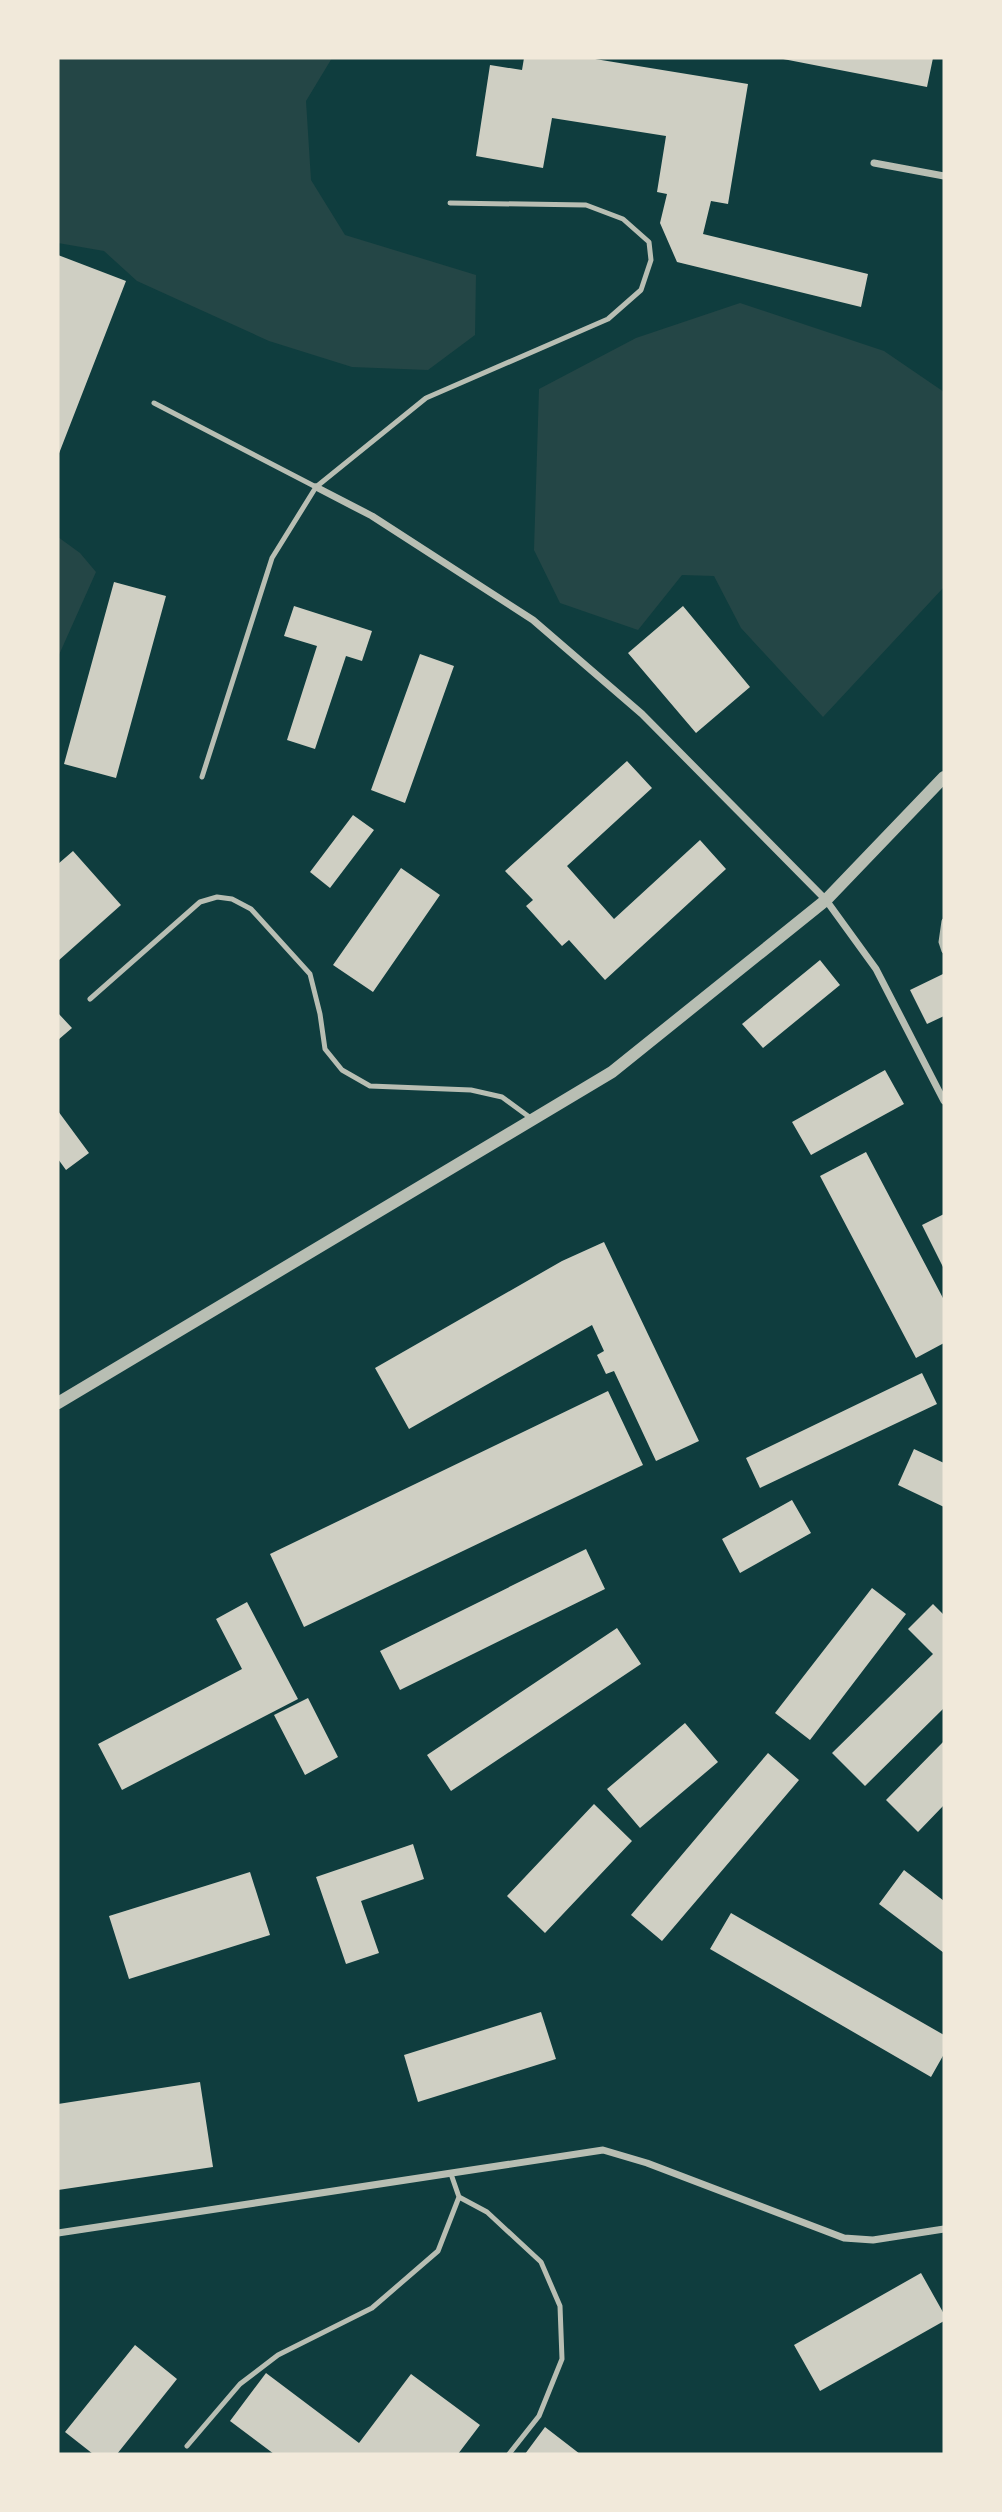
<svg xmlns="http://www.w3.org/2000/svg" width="1002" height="2512" viewBox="0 0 1002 2512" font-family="'Source Serif 4',serif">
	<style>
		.green { fill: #244646 }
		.building { fill: #cfcfc3 }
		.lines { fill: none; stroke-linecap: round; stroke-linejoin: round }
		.service { stroke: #b8beb3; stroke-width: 5 }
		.minor { stroke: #b8beb3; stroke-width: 7 }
		.tertiary { stroke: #b8beb3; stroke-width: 12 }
	</style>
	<rect width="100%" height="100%" fill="#0f3d3e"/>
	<!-- green -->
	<path class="green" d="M 58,58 L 332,58 L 306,101 L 311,180 L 345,235 L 476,275 L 475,335 L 428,370 L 352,367 L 269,341 L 137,281 L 104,251 L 58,243 Z
		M 740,303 L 884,351 L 944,392 L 944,587 L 823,717 L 741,628 L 714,576 L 682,575 L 638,630 L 560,603 L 534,550 L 539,389 L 636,338 Z
		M 58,537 L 80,553 L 96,572 L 58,657 Z"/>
	<!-- building -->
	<path class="building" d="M 524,58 L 589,58 L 748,84 L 728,204 L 711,201 L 703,234 L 868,274 L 861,307 L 677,262 L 660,223 L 667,194 L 657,192 L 666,136 L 552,118 L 543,168 L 476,156 L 490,65 L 522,70 Z
		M 778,58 L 933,58 L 927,87 Z
		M 58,255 L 126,281 L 58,456 Z
		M 114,582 L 166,596 L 116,778 L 64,764 Z
		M 294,606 L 372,631 L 362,661 L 346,656 L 315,749 L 287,740 L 317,646 L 284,636 Z
		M 683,606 L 750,687 L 696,733 L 628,653 Z
		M 420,654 L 454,666 L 405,803 L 371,790 Z
		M 627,761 L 652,788 L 567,866 L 614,919 L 700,840 L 726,869 L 605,980 L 569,940 L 562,946 L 526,906 L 533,900 L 505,871 Z
		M 353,815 L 374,830 L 330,888 L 310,872 Z
		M 73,851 L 121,905 L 58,961 L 58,864 Z
		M 401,868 L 440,895 L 373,992 L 333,965 Z
		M 820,960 L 840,985 L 763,1048 L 742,1024 Z
		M 943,974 L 944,1016 L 927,1024 L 910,990 Z
		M 58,1013 L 72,1028 L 58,1040 Z
		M 885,1070 L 904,1104 L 811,1155 L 792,1122 Z
		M 58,1111 L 89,1153 L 66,1170 L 58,1159 Z
		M 866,1152 L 944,1300 L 944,1343 L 916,1358 L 820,1176 Z
		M 944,1214 L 944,1269 L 922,1225 Z
		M 604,1242 L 699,1441 L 656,1461 L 614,1371 L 606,1374 L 597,1355 L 604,1351 L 592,1325 L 409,1429 L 375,1368 L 562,1261 Z
		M 922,1373 L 937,1404 L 760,1488 L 746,1458 Z
		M 608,1391 L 643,1465 L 304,1627 L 270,1554 Z
		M 914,1449 L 944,1463 L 944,1507 L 898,1485 Z
		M 792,1500 L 811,1533 L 740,1573 L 722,1539 Z
		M 586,1549 L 605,1589 L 400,1690 L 380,1651 Z
		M 872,1588 L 906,1614 L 810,1740 L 775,1713 Z
		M 247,1602 L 298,1699 L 122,1790 L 98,1744 L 242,1669 L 216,1619 Z
		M 933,1604 L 944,1615 L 944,1708 L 865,1786 L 832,1753 L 933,1654 L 908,1629 Z
		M 617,1628 L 641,1664 L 451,1791 L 427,1755 Z
		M 308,1698 L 338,1757 L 305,1775 L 274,1715 Z
		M 685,1723 L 718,1762 L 640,1828 L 607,1789 Z
		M 944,1741 L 944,1805 L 918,1832 L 886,1800 Z
		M 768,1753 L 799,1780 L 662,1941 L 631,1915 Z
		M 594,1804 L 632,1841 L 545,1933 L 507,1896 Z
		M 413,1844 L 424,1879 L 361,1901 L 379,1953 L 346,1964 L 316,1877 Z
		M 904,1870 L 944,1901 L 944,1953 L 879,1904 Z
		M 250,1872 L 270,1935 L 129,1979 L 109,1916 Z
		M 731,1913 L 944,2035 L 944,2054 L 931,2077 L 710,1949 Z
		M 541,2012 L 556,2059 L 418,2102 L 404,2055 Z
		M 200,2082 L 213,2167 L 58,2190 L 58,2104 Z
		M 921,2273 L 944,2314 L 944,2321 L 820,2391 L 794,2345 Z
		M 135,2345 L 177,2379 L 117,2454 L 93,2454 L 65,2432 Z
		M 266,2373 L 359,2443 L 411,2374 L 480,2425 L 458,2454 L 274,2454 L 230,2421 Z
		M 545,2427 L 580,2454 L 525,2454 Z"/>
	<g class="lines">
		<!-- service -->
		<path class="service" d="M 154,403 L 316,487
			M 202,777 L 272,558 L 316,487 L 426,398 L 608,319 L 641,290 L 651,260 L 649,242 L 623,219 L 586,205 L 450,203
			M 944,921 L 941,942 L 944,951
			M 90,999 L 200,902 L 217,897 L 232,899 L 251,909 L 310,974 L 320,1014 L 325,1049 L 342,1070 L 370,1086 L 471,1090 L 502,1097 L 532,1119
			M 451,2174 L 459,2197 L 487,2212 L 541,2262 L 560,2306 L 562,2359 L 539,2416 L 509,2454
			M 187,2446 L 240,2384 L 278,2355 L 372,2308 L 438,2251 L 459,2197"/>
		<!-- minor -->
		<path class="minor" d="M 874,163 L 944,176
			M 316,487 L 372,516 L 533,620 L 642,714 L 826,900 L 876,969 L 944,1101
			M 58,2233 L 603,2150 L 647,2163 L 844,2238 L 873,2240 L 944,2229"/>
		<!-- tertiary -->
		<path class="tertiary" d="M 58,1403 L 612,1072 L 826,900 L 944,777"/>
	</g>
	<!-- border -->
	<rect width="1002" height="2512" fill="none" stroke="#f1e9da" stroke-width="119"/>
</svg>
